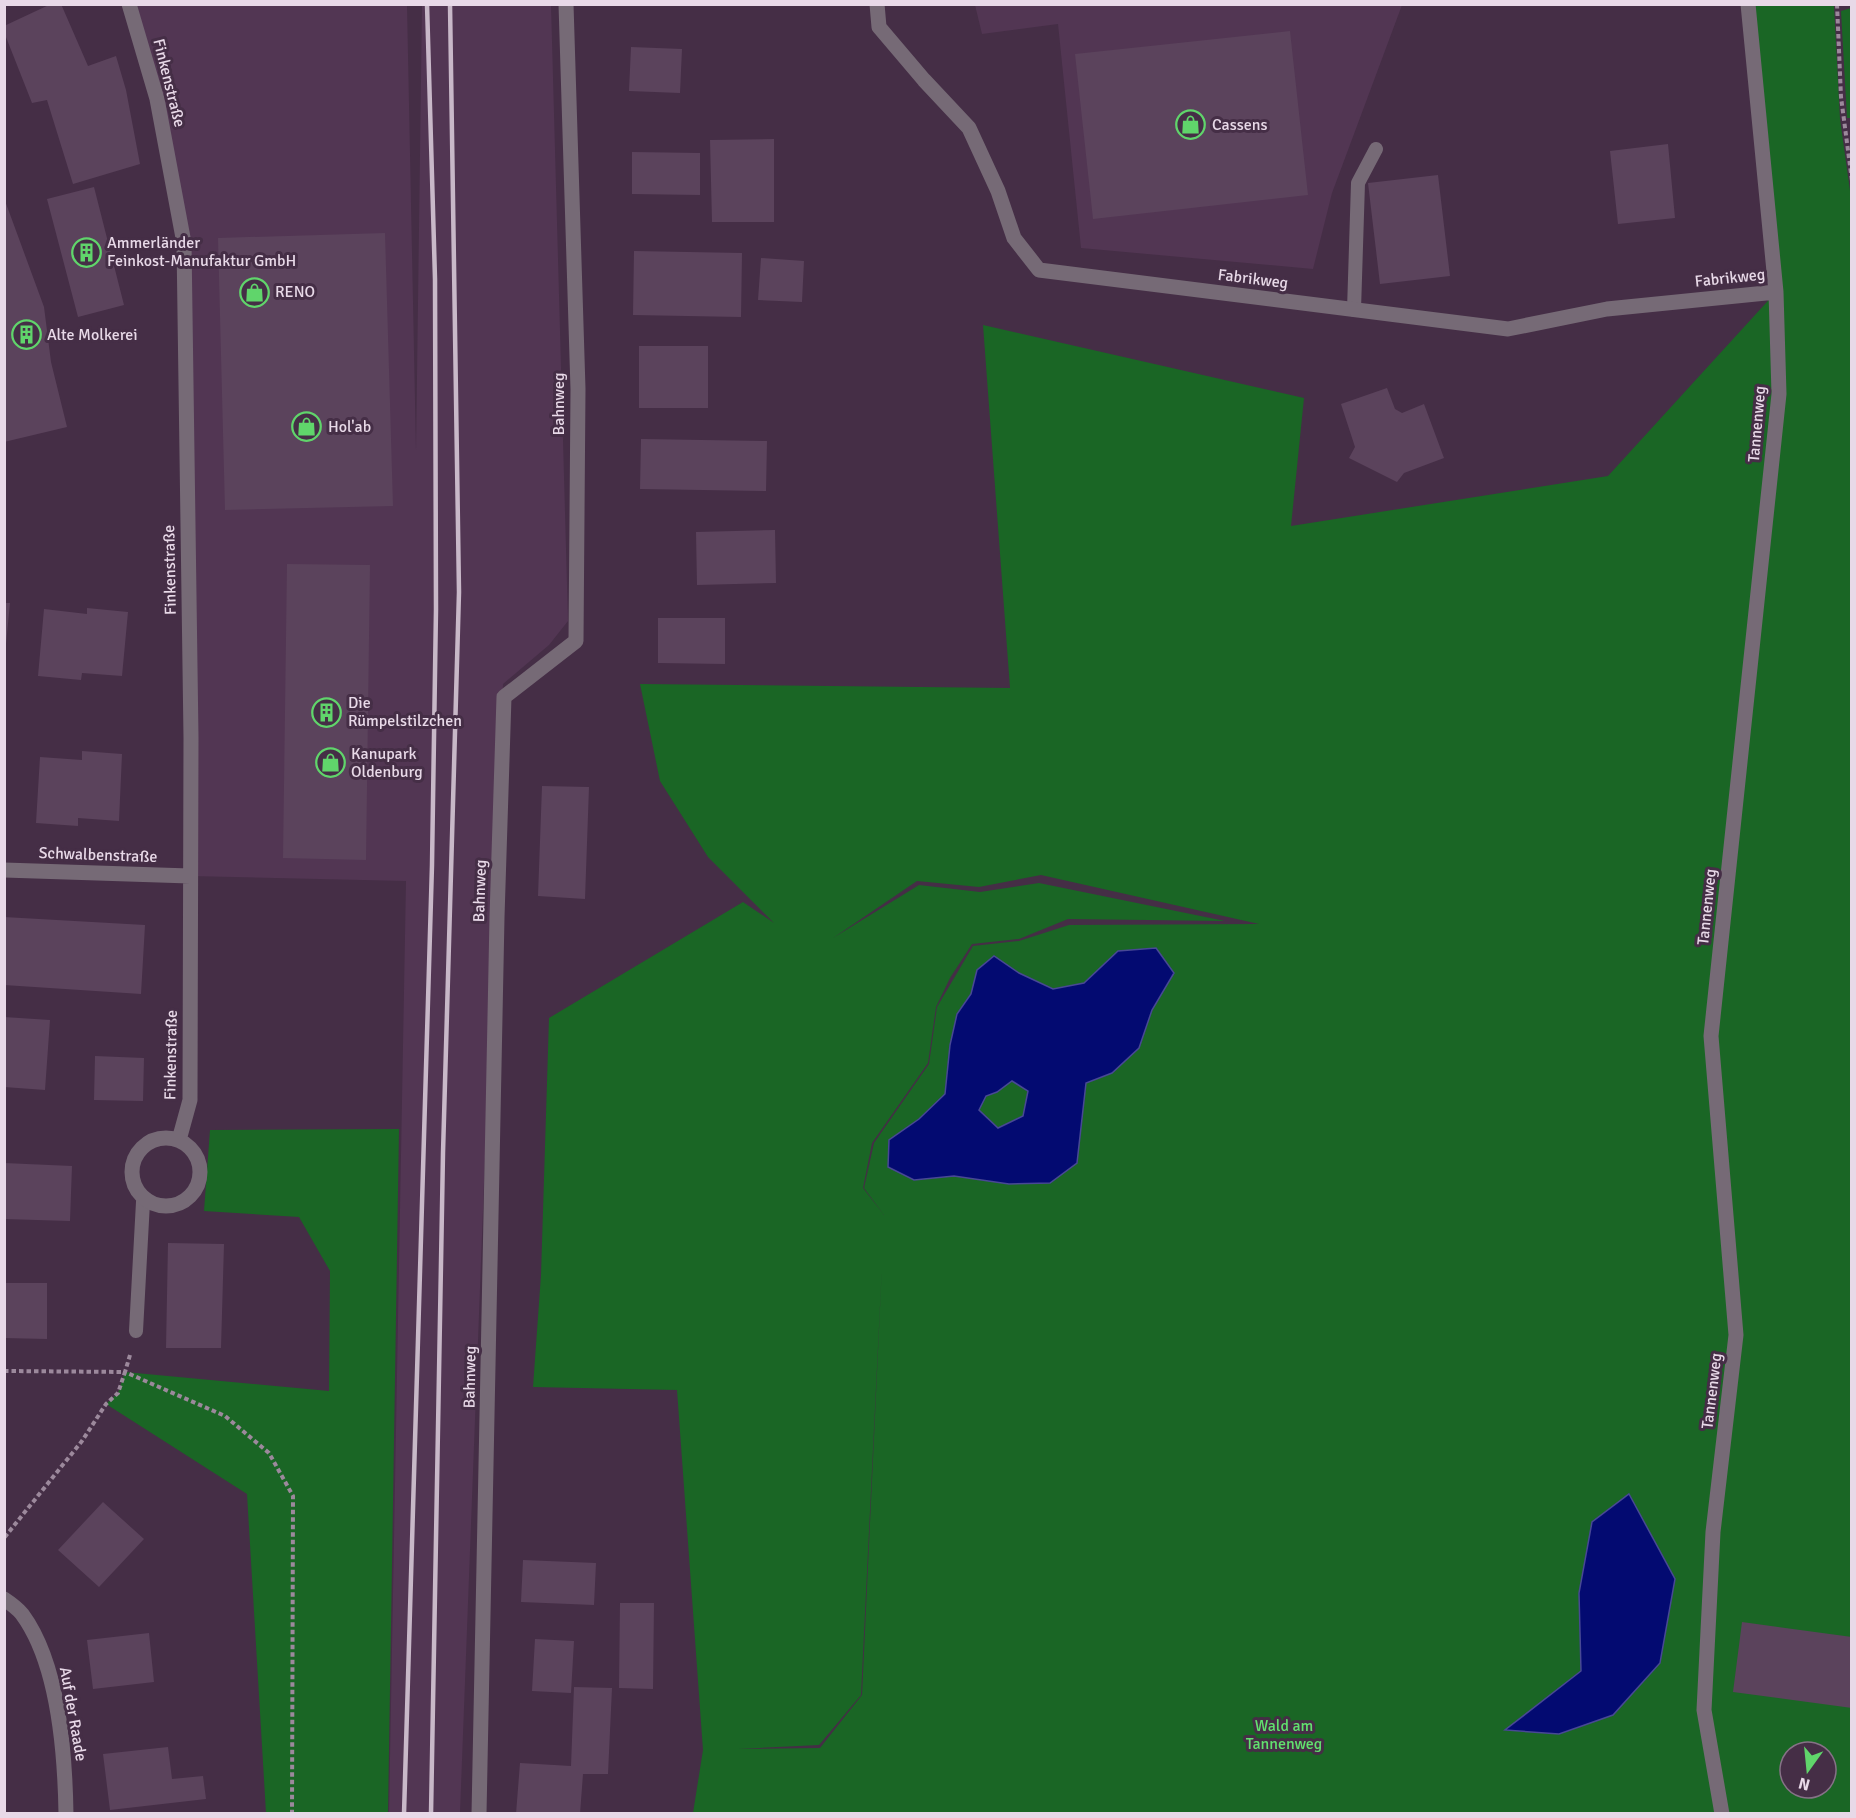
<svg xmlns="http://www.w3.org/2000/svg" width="1856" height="1818" viewBox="0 0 1856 1818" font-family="Signika,sans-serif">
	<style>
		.built { fill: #523653 }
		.green { fill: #1a6625; fill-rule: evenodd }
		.water { fill: #030a71; stroke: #484895; stroke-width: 1.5; fill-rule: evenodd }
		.building { fill: #5b435c }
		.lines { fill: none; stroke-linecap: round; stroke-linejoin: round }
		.path { stroke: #9c899c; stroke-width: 4; stroke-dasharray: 4.5 3; stroke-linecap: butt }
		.service { stroke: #766a76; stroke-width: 14 }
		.minor { stroke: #766a76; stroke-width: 15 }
		.rail { stroke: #c8b8c8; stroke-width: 4.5 }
		.labels { text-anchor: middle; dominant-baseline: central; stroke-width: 6; stroke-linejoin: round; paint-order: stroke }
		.street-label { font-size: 16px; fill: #e8d9e8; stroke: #452e46 }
		.poi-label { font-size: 16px; fill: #e8d9e8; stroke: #452e46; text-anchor: start }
		.park-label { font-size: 16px; fill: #61e26e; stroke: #452e46 }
	</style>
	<rect width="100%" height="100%" fill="#452e46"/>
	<!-- built -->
	<path class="built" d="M 133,5 L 407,5 L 416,450 L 422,5 L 551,5 L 568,621 L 549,645 L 503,684 L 460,1813 L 389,1813 L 406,881 L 190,876 L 184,243 Z
		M 975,5 L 1402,5 L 1332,193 L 1313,269 L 1081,248 L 1058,24 L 982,34 Z"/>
	<!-- green -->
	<path class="green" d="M 1748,5 L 1834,5 L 1840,119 L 1852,205 L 1851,1813 L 693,1813 L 703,1750 L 677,1390 L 533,1387 L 541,1275 L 549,1018 L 743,902 L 774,923 L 708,857 L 660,781 L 640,684 L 1010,688 L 983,325 L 1304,398 L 1291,526 L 1608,476 L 1776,292 ZM 1041,875 L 1259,924 L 1069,925 L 1019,941 L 973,946 L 937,1007 L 929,1064 L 874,1143 L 864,1188 L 884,1215 L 863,1188 L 872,1143 L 928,1063 L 936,1007 L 950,978 L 972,944 L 1019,939 L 1068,919 L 1225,921 L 1039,883 L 980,892 L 919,885 L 833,938 L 917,881 L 979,887 ZM 994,956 L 1019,973 L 1053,989 L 1084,983 L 1099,970 L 1173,972 L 1152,1010 L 1139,1048 L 1112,1073 L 1085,1083 L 1077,1163 L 1009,1184 L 954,1176 L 914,1180 L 889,1140 L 919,1119 L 945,1094 L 950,1045 L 957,1014 L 971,994 L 977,970 ZM 882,1265 L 862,1695 L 820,1748 L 738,1749 L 819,1745 L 861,1695 ZM 1581,1671 L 1559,1734 L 1506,1730 L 1506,1729 ZM 1790,1752 L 1826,1752 L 1826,1788 L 1790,1788 Z
		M 1851,8 L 1852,118 L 1847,118 L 1841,11 Z
		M 1012,1081 L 1028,1090 L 1023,1116 L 998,1128 L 979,1110 L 986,1096 L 997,1092 Z
		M 399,1129 L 388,1813 L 266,1813 L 247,1494 L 106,1404 L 118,1393 L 125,1372 L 329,1391 L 330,1271 L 299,1217 L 204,1211 L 210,1130 Z"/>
	<!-- water -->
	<path class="water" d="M 1156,948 L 1174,973 L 1152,1010 L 1139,1048 L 1112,1073 L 1086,1083 L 1077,1163 L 1050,1183 L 1009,1184 L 954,1176 L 914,1180 L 888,1167 L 889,1140 L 919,1119 L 945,1094 L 950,1045 L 957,1014 L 971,994 L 977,970 L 994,956 L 1019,973 L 1053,989 L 1084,983 L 1118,951 ZM 1012,1081 L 1028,1091 L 1023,1116 L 998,1128 L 979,1110 L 986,1096 L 997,1092 Z
		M 1629,1494 L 1675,1579 L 1660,1663 L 1613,1715 L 1559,1734 L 1505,1730 L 1581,1671 L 1579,1593 L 1592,1522 Z"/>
	<!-- building -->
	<path class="building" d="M 51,4 L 61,4 L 88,66 L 116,56 L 126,90 L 140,164 L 73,184 L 47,100 L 32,103 L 4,32 L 4,26 Z
		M 1290,31 L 1308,195 L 1093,219 L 1075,54 Z
		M 631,47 L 682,49 L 680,93 L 629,91 Z
		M 774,139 L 774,222 L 712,222 L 710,140 Z
		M 1668,144 L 1675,218 L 1618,224 L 1610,151 Z
		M 632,152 L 700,153 L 700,195 L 632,194 Z
		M 1438,175 L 1450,276 L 1380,284 L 1368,183 Z
		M 94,187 L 124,305 L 78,317 L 47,199 Z
		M 4,198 L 44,307 L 51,362 L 67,427 L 4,442 Z
		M 385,233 L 393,506 L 225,510 L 218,238 Z
		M 634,251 L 742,253 L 741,317 L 633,315 Z
		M 761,258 L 804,261 L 802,302 L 758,300 Z
		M 639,346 L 708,346 L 708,408 L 639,408 Z
		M 1387,388 L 1395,409 L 1402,413 L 1424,404 L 1444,458 L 1404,473 L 1397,482 L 1349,458 L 1355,447 L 1341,404 Z
		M 641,439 L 767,441 L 766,491 L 640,489 Z
		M 775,530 L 776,583 L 697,585 L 696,532 Z
		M 287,564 L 370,565 L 366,860 L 283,858 Z
		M 4,603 L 10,603 L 6,644 L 4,644 Z
		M 87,608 L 128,612 L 122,676 L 82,673 L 81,680 L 38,676 L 44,609 L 87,614 Z
		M 658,618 L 725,618 L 725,664 L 658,663 Z
		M 82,751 L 122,754 L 119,821 L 78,818 L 78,826 L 36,823 L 40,757 L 82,760 Z
		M 542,786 L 589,787 L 585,899 L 538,896 Z
		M 4,917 L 145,925 L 141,994 L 4,985 Z
		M 4,1017 L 50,1020 L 45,1090 L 4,1087 Z
		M 95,1056 L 144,1058 L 143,1101 L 94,1100 Z
		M 4,1163 L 72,1166 L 70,1221 L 4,1219 Z
		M 168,1243 L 224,1244 L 221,1348 L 166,1348 Z
		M 4,1283 L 47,1283 L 47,1339 L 4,1338 Z
		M 103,1502 L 144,1539 L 99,1587 L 58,1550 Z
		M 523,1560 L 596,1563 L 594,1605 L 521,1602 Z
		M 620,1603 L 654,1603 L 653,1689 L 619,1688 Z
		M 1742,1622 L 1852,1637 L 1852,1708 L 1733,1692 Z
		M 149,1633 L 154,1682 L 93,1689 L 87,1640 Z
		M 535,1639 L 574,1641 L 571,1693 L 532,1691 Z
		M 574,1687 L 612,1688 L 608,1774 L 583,1774 L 580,1814 L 516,1814 L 520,1763 L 571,1766 Z
		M 168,1747 L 172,1779 L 203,1776 L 206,1799 L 110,1810 L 103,1754 Z"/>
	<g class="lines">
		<!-- path -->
		<path class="path" d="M 1837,4 L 1841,97 L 1852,181
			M 130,1355 L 125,1372 L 225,1416 L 269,1453 L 293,1496 L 292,1814
			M 4,1371 L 125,1372 L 118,1393 L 106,1404 L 82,1441 L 4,1538"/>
		<!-- service -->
		<path class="service" d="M 1354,310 L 1358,183 L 1376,149
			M 136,1331 L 143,1202 L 146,1199"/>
		<!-- minor -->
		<path class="minor" d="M 129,4 L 157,99 L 184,243 L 191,737 L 190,1100 L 179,1140
			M 877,4 L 879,27 L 924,80 L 969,128 L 998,191 L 1014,238 L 1039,270 L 1508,329 L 1607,309 L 1776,292
			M 4,870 L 190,876
			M132 1172a34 34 0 1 1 68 0a34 34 0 1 1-68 0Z
			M 4,1599 C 10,1603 17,1608 22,1614 C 59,1664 65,1753 66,1814
			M 479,1814 L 497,917 L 504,697 L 576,641 L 578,389 L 566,4
			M 1722,1814 L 1704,1710 L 1713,1532 L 1736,1335 L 1711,1036 L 1779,394 L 1776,292 L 1748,4"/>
		<!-- rail -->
		<path class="rail" d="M 404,1814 L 432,865 L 436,609 L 435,279 L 427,4
			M 431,1814 L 443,1153 L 459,592 L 450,4"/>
	</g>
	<!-- icons -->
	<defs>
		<symbol id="shop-ring" viewBox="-11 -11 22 22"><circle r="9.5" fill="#452e46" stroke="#60d56b" stroke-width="1.5"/><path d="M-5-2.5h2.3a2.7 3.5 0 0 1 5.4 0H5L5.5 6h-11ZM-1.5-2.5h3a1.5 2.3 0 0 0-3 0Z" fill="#60d56b"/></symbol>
		<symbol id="building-ring" viewBox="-11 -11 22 22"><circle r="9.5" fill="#452e46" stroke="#60d56b" stroke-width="1.5"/><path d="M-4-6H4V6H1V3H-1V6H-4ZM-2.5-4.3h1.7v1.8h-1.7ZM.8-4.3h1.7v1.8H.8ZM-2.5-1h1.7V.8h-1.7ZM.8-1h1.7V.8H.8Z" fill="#60d56b"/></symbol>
	</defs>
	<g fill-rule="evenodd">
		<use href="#shop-ring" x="1174" y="108" width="33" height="33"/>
		<use href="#building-ring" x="70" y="236" width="33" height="33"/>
		<use href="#shop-ring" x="238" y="276" width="33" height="33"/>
		<use href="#building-ring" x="10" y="318" width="33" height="33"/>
		<use href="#shop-ring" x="290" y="410" width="33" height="33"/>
		<use href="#building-ring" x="310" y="696" width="33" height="33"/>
		<use href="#shop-ring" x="314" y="746" width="33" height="33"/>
	</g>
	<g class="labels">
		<!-- street labels -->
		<g class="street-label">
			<text transform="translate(169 83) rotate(76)">Finkenstraße</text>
			<text transform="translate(1730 278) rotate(-6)">Fabrikweg</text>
			<text transform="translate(1253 279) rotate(7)">Fabrikweg</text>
			<text transform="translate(559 404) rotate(-90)">Bahnweg</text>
			<text transform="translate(1757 424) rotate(-85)">Tannenweg</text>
			<text transform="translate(170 570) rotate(-91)">Finkenstraße</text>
			<text transform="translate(98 855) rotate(2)">Schwalbenstraße</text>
			<text transform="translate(480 891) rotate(-88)">Bahnweg</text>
			<text transform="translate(1707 907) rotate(-84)">Tannenweg</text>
			<text transform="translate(171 1055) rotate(-89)">Finkenstraße</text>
			<text transform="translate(470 1377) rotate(-89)">Bahnweg</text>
			<text transform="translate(1712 1391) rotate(-83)">Tannenweg</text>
			<text transform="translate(73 1714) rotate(80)">Auf der Raade</text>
		</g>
		<!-- poi labels -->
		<g class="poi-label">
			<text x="1212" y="125">Cassens</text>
			<text x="107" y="243">Ammerländer<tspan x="107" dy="18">Feinkost-Manufaktur GmbH</tspan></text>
			<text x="275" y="292">RENO</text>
			<text x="47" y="335">Alte Molkerei</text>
			<text x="328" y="427">Hol'ab</text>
			<text x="348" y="703">Die<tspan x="348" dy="18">Rümpelstilzchen</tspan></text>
			<text x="351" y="754">Kanupark<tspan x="351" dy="18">Oldenburg</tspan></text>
		</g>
		<!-- park labels -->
		<g class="park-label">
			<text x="1284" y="1726">Wald am<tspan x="1284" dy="18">Tannenweg</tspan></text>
		</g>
	</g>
	<!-- border -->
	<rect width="1856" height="1818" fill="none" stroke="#e8d9e8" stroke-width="12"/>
	<!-- north arrow -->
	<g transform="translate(1808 1770) rotate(195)"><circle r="28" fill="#452e46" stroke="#867287" stroke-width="1.5"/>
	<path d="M0-4.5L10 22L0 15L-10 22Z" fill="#60d56b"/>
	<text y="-9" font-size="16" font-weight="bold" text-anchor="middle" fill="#e8d9e8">N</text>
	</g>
</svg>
